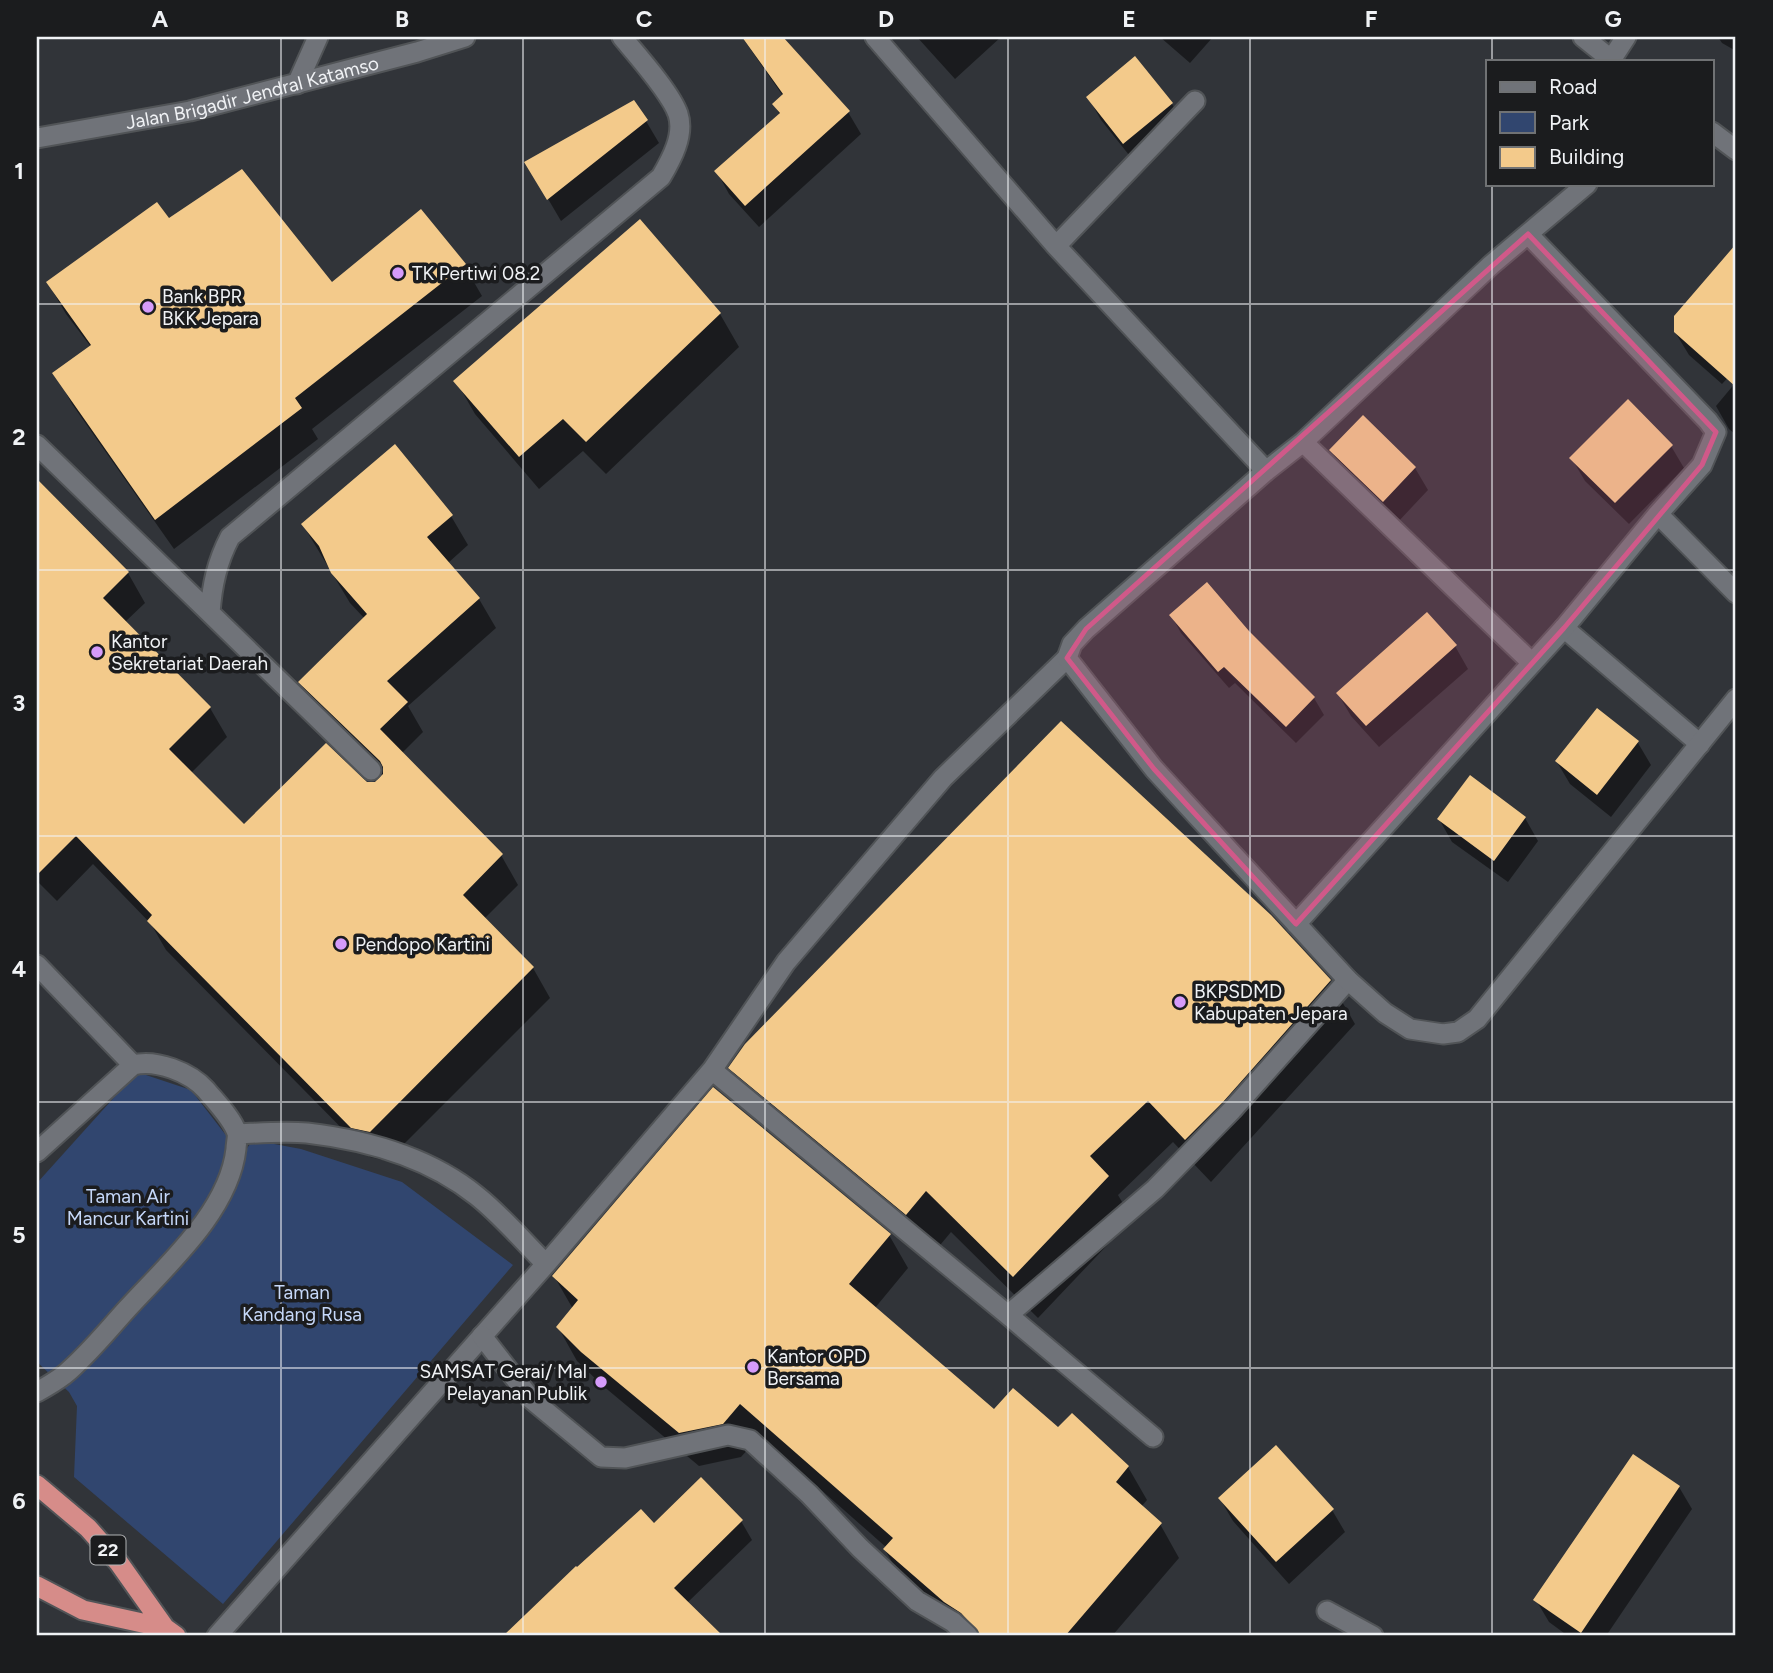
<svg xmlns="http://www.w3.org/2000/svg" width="1773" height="1673" viewBox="0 0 1773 1673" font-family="Figtree,sans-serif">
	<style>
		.green { fill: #31466f }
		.shadow { fill: #0007 }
		.building { fill: #f3ca8b }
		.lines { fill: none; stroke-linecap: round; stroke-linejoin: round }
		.service-casing { stroke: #515457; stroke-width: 23 }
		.minor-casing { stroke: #515457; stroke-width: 23 }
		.tertiary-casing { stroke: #515457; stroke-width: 23 }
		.trunk-casing { stroke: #515457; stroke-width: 23 }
		.service { stroke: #707379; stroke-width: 19 }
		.minor { stroke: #707379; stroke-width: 19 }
		.tertiary { stroke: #707379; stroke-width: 19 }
		.trunk { stroke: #d68c89; stroke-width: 19 }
		.marked { fill: #d05989; fill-opacity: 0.2; stroke: #d05989; stroke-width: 5; stroke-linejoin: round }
		.grid { fill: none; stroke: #f0f2f5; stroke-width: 2; stroke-opacity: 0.55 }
		.poi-dot { fill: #d59bfa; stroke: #1b1c1e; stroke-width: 2.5 }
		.labels { text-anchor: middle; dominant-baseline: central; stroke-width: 7; stroke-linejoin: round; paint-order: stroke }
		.shield { fill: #1b1c1e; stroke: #b0b2b4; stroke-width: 2 }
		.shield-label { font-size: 18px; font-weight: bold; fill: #f0f2f5 }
		.street-label { font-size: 19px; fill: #f0f2f5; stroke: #1b1c1e }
		.poi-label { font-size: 19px; fill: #f0f2f5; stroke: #1b1c1e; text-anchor: start }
		.park-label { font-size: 19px; fill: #c6d8f9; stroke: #1b1c1e }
		.neatline { fill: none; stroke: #f0f2f5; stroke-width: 2.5 }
		.grid-label { font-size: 23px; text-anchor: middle; font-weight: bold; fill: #f0f2f5 }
	</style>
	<rect width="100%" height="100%" fill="#313439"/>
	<!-- green -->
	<path class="green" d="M 137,1072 L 191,1090 L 232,1143 L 237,1162 L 253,1140 L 301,1149 L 402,1182 L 513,1265 L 223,1604 L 74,1477 L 77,1406 L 69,1392 L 37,1362 L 37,1183 Z"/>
	<!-- shadow -->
	<path class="shadow" d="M 742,37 L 781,37 L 848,112 L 861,134 L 759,227 L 729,194 L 717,172 L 780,115 L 774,104 L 783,96 Z
		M 917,37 L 1001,37 L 955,79 Z
		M 1160,37 L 1213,37 L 1190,63 Z
		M 1718,37 L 1736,37 L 1736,51 L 1722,43 Z
		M 1135,59 L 1172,104 L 1185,127 L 1137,165 L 1101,120 L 1088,97 Z
		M 646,121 L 659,143 L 561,221 L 527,163 Z
		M 168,220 L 331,284 L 464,265 L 482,296 L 312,429 L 318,439 L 174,549 L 72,404 L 55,373 L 91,347 L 66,314 L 48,283 Z
		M 640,221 L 720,314 L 739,347 L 606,474 L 583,451 L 539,489 L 475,414 L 456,381 Z
		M 1719,267 L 1736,282 L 1736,369 L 1722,384 L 1689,355 L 1675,332 Z
		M 1736,382 L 1736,435 L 1729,429 L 1716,406 Z
		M 1364,417 L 1415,468 L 1428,490 L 1397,523 L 1344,473 L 1331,450 Z
		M 1671,446 L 1684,468 L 1629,524 L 1585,481 L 1572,459 Z
		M 37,481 L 128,573 L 145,603 L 125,622 L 210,708 L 227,737 L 191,773 L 244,826 L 367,783 L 376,783 L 383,776 L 317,711 L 300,682 L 365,619 L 350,603 L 303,525 L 451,516 L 468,545 L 448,563 L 479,599 L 496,628 L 408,706 L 423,732 L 401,754 L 501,855 L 518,885 L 484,919 L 533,968 L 550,998 L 387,1161 L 370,1157 L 166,950 L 151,924 L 93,864 L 57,901 L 37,881 Z
		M 1171,615 L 1247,632 L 1314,698 L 1324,715 L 1296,743 L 1235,683 L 1229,688 L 1181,633 Z
		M 1455,646 L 1468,669 L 1379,747 L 1351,716 L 1338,694 Z
		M 1598,710 L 1638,743 L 1651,765 L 1611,817 L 1570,784 L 1557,762 Z
		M 1525,818 L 1538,841 L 1508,882 L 1452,842 L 1439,819 Z
		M 1270,916 L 1330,981 L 1355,1024 L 1211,1182 L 1173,1142 L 1118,1195 L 1132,1219 L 1038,1318 L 951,1232 L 931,1256 L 755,1110 L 730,1068 Z
		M 889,1235 L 908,1268 L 875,1308 L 994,1412 L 1058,1430 L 1128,1467 L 1147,1500 L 1141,1507 L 1160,1524 L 1179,1558 L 1112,1636 L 966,1636 L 904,1583 L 885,1550 L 887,1548 L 760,1436 L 741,1457 L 699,1466 L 602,1385 L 577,1361 L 558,1327 L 573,1309 L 554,1276 Z
		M 1679,1487 L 1692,1509 L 1606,1636 L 1568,1636 L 1549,1622 L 1536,1600 Z
		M 1220,1499 L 1332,1510 L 1345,1532 L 1289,1584 L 1233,1521 Z
		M 741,1521 L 752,1540 L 687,1603 L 721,1636 L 506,1636 L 576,1568 L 654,1525 Z"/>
	<!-- building -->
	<path class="building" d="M 742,37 L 783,37 L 850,111 L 745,206 L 714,171 L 780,113 L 772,104 L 783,94 Z
		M 1135,56 L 1173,103 L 1123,144 L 1086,97 Z
		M 634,100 L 648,120 L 547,200 L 524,162 Z
		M 242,169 L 332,282 L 421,209 L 466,264 L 295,398 L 302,408 L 155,520 L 52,373 L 91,345 L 46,282 L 157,202 L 169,218 Z
		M 640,219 L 721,313 L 586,442 L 563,419 L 519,457 L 453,381 Z
		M 1736,244 L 1736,387 L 1674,332 L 1674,316 Z
		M 1628,399 L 1673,445 L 1615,503 L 1569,458 Z
		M 1363,415 L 1416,467 L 1383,502 L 1329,450 Z
		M 395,444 L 453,515 L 427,537 L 480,598 L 387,681 L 408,702 L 380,729 L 503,854 L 463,895 L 534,967 L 370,1132 L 351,1128 L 147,921 L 152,915 L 76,836 L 37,875 L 37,479 L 129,572 L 103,598 L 211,707 L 169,749 L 244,824 L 326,743 L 367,782 L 375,782 L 383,774 L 383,767 L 380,761 L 298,682 L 367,614 L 331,573 L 319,546 L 301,524 Z
		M 1207,582 L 1249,631 L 1315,697 L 1286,727 L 1224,667 L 1218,672 L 1169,615 Z
		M 1427,612 L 1457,645 L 1366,726 L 1336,693 Z
		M 1597,708 L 1639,741 L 1597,795 L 1555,761 Z
		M 1061,721 L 1271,915 L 1331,980 L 1223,1102 L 1185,1140 L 1148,1101 L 1090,1156 L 1109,1176 L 1013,1277 L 926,1191 L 906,1215 L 728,1068 L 745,1044 Z
		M 1470,775 L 1526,817 L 1494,861 L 1437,819 Z
		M 713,1087 L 891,1234 L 849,1284 L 994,1409 L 1013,1388 L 1058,1427 L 1072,1413 L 1129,1466 L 1116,1482 L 1162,1523 L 1065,1636 L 982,1636 L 961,1613 L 944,1602 L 883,1549 L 893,1538 L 740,1404 L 723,1424 L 679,1433 L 581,1352 L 556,1327 L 578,1300 L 552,1276 Z
		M 1276,1445 L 1334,1509 L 1276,1562 L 1218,1498 Z
		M 1633,1454 L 1680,1486 L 1581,1633 L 1533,1600 Z
		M 701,1477 L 743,1520 L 674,1588 L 723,1636 L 503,1636 L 576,1566 L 577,1567 L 641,1509 L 654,1523 Z"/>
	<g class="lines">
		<defs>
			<path id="service" d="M 37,445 L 210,613
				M 1564,628 L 1700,744
				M 371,770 L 210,613 C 212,585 217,562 230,537 L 661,177 C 671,160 685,135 678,114 C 671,93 637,55 622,37
				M 37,965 L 133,1065
				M 712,1070 L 786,962 L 943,778 L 1067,658
				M 237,1134 C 260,1133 284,1131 307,1133 C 367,1140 429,1157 477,1196 C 501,1215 523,1241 546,1264
				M 37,1152 L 133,1065 C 156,1059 190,1072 206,1090 C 216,1102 232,1118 237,1133 C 238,1137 236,1144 236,1149 C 229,1211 167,1265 127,1309 C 107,1331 87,1356 64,1375 C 56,1381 46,1387 37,1392
				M 1153,1437 L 1008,1315 L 1155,1189 L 1232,1110 L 1348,980
				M 217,1636 L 546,1264 L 712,1070 L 1008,1315"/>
			<path id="minor" d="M 875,37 L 1056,246 L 1266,471
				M 1583,37 L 1613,61
				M 1611,60 L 1626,37
				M 297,84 L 318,37
				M 1712,132 L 1736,150
				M 1587,184 L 1491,265 L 1303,442 L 1266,471 L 1086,629 L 1072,644 L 1067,658 L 1154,769 L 1348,980 L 1385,1013 L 1410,1029 L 1443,1034 L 1458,1032 L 1477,1019 L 1736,699
				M 1528,234 L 1708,421 L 1716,432 L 1702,465 L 1658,514
				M 1056,246 L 1195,101
				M 1303,442 L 1532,663
				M 1296,924 L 1564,628 L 1658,514 L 1736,593
				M 482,1336 L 531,1399 L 601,1457 L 625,1458 L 728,1435 L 750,1440 L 809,1494 L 860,1548 L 917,1601 L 953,1622 L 968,1636
				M 1327,1611 L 1373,1636"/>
			<g id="tertiary">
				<path id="s1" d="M 37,138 L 190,111 L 417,52 L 465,37"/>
			</g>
			<path id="trunk" d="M 37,1485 L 88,1528 L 119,1563 L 165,1628 L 176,1636
				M 37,1586 L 83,1610 L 165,1628"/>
		</defs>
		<!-- service casing -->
		<use href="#service" class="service-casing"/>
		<!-- minor casing -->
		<use href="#minor" class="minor-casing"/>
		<!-- tertiary casing -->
		<use href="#tertiary" class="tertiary-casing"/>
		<!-- trunk casing -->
		<use href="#trunk" class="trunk-casing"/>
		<!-- service -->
		<use href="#service" class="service"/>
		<!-- minor -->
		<use href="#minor" class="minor"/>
		<!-- tertiary -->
		<use href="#tertiary" class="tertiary"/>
		<!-- trunk -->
		<use href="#trunk" class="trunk"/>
	</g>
	<!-- marked area -->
	<path class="marked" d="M 1528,234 L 1716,432 L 1702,465 L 1564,628 L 1296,924 L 1154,769 L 1067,658 L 1086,629 Z"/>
	<!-- grid -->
	<path class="grid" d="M 281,37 L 281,1636M 523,37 L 523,1636M 765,37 L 765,1636M 1008,37 L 1008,1636M 1250,37 L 1250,1636M 1492,37 L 1492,61M 1492,184 L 1492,1636M 37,304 L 1736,304M 37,570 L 1736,570M 37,836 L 1736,836M 37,1102 L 1736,1102M 37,1368 L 1736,1368"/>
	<!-- markers -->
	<g class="poi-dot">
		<circle cx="398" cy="273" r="7"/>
		<circle cx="148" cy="307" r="7"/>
		<circle cx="97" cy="652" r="7"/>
		<circle cx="341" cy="944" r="7"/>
		<circle cx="1180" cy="1002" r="7"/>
		<circle cx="753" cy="1367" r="7"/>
		<circle cx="601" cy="1382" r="7"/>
	</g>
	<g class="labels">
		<!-- shield labels -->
		<rect class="shield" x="90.5" y="1535.5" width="35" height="29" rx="5"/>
		<g class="shield-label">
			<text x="108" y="1550">22</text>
		</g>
		<!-- street labels -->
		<g class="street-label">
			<text stroke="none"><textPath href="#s1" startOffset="220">Jalan Brigadir Jendral Katamso</textPath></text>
		</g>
		<!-- poi labels -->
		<g class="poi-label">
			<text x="412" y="273">TK Pertiwi 08.2</text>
			<text x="162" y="296">Bank BPR<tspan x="162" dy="22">BKK Jepara</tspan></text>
			<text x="111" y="641">Kantor<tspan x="111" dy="22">Sekretariat Daerah</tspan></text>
			<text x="355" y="944">Pendopo Kartini</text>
			<text x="1194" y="991">BKPSDMD<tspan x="1194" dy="22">Kabupaten Jepara</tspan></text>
			<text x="767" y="1356">Kantor OPD<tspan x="767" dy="22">Bersama</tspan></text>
			<text x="587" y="1371" text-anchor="end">SAMSAT Gerai/ Mal<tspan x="587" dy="22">Pelayanan Publik</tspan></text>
		</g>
		<!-- park labels -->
		<g class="park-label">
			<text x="128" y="1196">Taman Air<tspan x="128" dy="22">Mancur Kartini</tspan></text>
			<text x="302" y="1292">Taman<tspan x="302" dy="22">Kandang Rusa</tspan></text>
		</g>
	</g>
	<!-- border -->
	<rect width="1773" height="1673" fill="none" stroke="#1b1c1e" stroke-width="77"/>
	<!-- legend -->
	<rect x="1486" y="60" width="228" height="126" fill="#1b1c1e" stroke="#707274" stroke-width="2"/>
	<rect x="1500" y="82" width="35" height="10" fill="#707379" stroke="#707274" stroke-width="2"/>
	<text x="1549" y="94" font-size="21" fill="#f0f2f5">Road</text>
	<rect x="1500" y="112" width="35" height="21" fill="#31466f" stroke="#707274" stroke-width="2"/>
	<text x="1549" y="130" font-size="21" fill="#f0f2f5">Park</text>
	<rect x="1500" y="147" width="35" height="21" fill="#f3ca8b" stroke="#707274" stroke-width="2"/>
	<text x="1549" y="164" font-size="21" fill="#f0f2f5">Building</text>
	<rect x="38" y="38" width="1696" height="1596" class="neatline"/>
	<g class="grid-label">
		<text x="160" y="27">A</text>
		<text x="402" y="27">B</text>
		<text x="644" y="27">C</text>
		<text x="886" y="27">D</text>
		<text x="1129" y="27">E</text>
		<text x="1371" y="27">F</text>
		<text x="1613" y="27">G</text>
		<text x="19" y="179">1</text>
		<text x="19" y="445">2</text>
		<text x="19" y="711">3</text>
		<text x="19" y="977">4</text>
		<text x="19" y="1243">5</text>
		<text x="19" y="1509">6</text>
	</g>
</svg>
